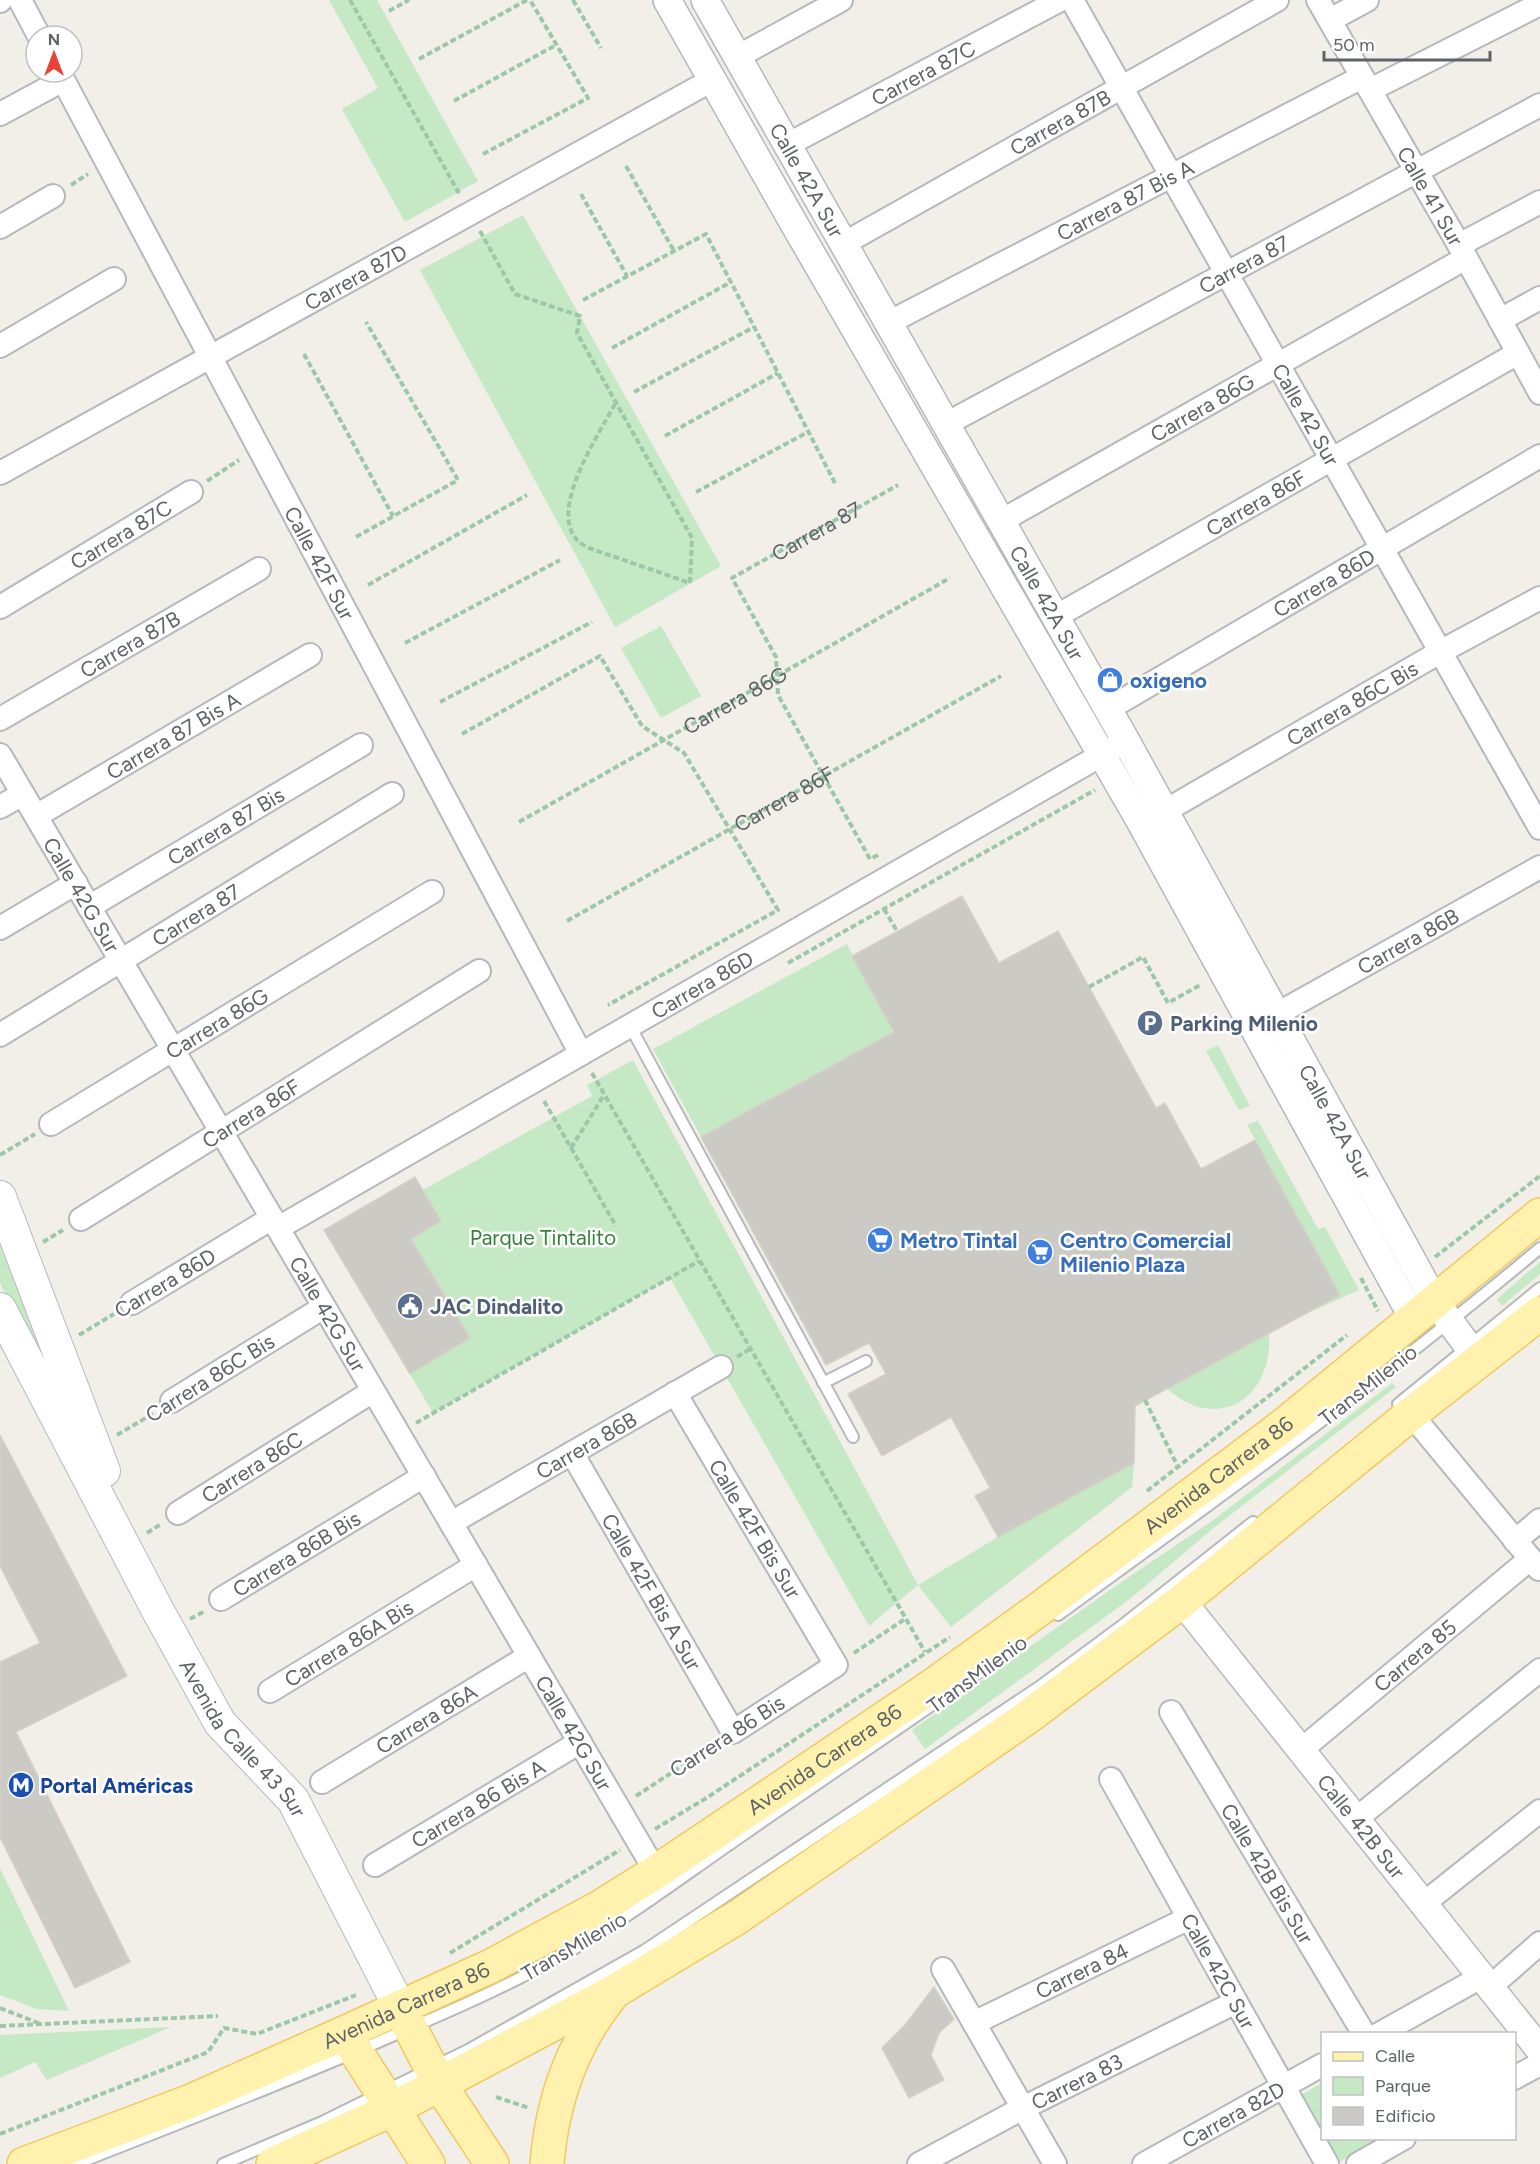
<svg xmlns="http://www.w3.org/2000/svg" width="1540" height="2164" viewBox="0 0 1540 2164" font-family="Figtree,sans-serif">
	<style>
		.green { fill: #c5e8c5 }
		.building { fill: #cccac5; stroke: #d6d1c6; stroke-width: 1.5 }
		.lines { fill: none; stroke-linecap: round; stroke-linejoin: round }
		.service-casing { stroke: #b5b8bc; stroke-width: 14 }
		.minor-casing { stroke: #b5b8bc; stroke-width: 26 }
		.tertiary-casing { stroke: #b5b8bc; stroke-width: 30 }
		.secondary-casing { stroke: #b6babf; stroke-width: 34 }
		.primary-casing { stroke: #f2c960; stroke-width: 36 }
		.path { stroke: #9cc7a9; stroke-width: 4; stroke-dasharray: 6 3; stroke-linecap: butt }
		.service { stroke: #fff; stroke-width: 10 }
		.minor { stroke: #fff; stroke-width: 22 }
		.tertiary { stroke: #fff; stroke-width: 27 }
		.secondary { stroke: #fff; stroke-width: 32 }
		.primary { stroke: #fff2af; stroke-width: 33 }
		.labels { text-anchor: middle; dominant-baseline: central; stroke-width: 5; stroke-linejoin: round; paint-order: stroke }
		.street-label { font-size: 21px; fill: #5f6368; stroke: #fff }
		.shop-label { font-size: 21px; font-weight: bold; fill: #366cbe; stroke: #fff; text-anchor: start }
		.service-label { font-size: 21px; font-weight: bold; fill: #4e5e75; stroke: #fff; text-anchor: start }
		.park-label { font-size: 21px; fill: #348238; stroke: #fff }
		.transit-label { font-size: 21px; font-weight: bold; fill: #164399; stroke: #fff; text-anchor: start }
	</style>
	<rect width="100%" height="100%" fill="#f1efe8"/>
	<!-- green -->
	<path class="green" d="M 329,0 L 377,0 L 478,181 L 405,222 L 342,109 L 378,88 Z
		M 523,215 L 721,566 L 615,627 L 420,270 Z
		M 661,626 L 701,696 L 661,718 L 621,648 Z
		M 847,944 L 894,1032 L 701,1137 L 653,1049 Z
		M 1218,1045 L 1250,1106 L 1239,1110 L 1206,1051 Z
		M 633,1060 L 918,1585 L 998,1537 L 1134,1463 L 1132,1487 L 951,1627 L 918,1585 L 869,1626 L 670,1278 L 433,1413 L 410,1374 L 470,1338 L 411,1239 L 423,1190 L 592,1096 L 587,1085 Z
		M 1258,1121 L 1318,1229 L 1325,1227 L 1359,1290 L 1299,1317 L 1340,1295 L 1247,1125 Z
		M 0,1246 L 44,1356 L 43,1360 L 39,1358 L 0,1283 Z
		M 1540,1262 L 1540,1274 L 1502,1306 L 1497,1299 Z
		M 1269,1333 C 1273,1377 1244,1421 1195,1406 C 1184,1402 1175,1395 1167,1389 Z
		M 1392,1383 L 1396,1387 L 1216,1526 L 1131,1598 L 925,1749 L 912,1730 L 1120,1583 L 1212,1521 Z
		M 0,1868 L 69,2011 L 37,2009 L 0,1995 Z
		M 171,2027 L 47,2080 L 35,2062 L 0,2078 L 0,2035 Z
		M 1322,2083 L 1322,2132 L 1301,2095 Z
		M 1326,2139 L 1381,2139 L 1339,2162 Z"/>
	<!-- building -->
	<path class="building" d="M 962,896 L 999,963 L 1058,931 L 1156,1108 L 1165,1103 L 1201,1169 L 1255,1140 L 1340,1295 L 1135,1406 L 1134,1463 L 998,1537 L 975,1496 L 990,1488 L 951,1417 L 882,1456 L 848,1394 L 886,1374 L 869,1343 L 826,1365 L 701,1137 L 894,1032 L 852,956 Z
		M 415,1177 L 441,1221 L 411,1239 L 470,1338 L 410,1374 L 324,1230 Z
		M 0,1435 L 127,1676 L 16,1732 L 130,1962 L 75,1988 L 0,1837 L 0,1662 L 40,1643 L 0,1566 Z
		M 934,1987 L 954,2019 L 939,2033 L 931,2055 L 944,2080 L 909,2098 L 882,2048 L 905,2025 Z"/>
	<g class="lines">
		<defs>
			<path id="service" d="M 630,1026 L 853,1437
				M 823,1383 L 866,1361
				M 1398,1404 L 1540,1288
				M 1058,1615 C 1222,1496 1385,1378 1540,1248
				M 76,2164 C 182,2122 288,2082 392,2036 C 450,2011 508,1986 563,1955 C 626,1920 683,1876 743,1835 C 833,1772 925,1712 1014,1647
				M 223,2164 L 322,2122 L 468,2050 L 645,1950 L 1039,1687 L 1124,1624 L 1253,1522"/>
			<g id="minor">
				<path d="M 20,0 L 39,36"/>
				<path id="s4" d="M 1072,0 L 1540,828"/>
				<path id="s5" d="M 1318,0 L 1459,245 L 1540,393"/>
				<path d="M 0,1 L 1,0"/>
				<path d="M 1330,20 L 1367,0"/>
				<path d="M 737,57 L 841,0"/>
				<path id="s6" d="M 59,72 L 581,1054"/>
				<path d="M 1370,90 L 1540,4"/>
				<path d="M 0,114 L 63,80"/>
				<path id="s7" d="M 787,145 L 1060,0"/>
				<path d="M 0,227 L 53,196"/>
				<path id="s8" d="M 843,244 L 1277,0"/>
				<path d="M 1459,245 L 1540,202"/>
				<path d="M 1500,320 L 1540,298"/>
				<path id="s9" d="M 888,323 L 1362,77"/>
				<path d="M 0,346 L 114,279"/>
				<path id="s10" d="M 946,424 L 1540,105"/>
				<path id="s11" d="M 0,473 L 712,80"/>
				<path id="s12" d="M 1001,521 L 1466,258"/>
				<path id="s13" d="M 0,607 L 191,492"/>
				<path id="s14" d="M 1055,617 L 1518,353"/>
				<path id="s15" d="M 1108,709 L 1540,456"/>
				<path id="s16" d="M 0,719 L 259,569"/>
				<path id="s17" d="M 0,755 L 656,1872"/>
				<path d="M 0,807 L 23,794"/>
				<path id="s18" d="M 1165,811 L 1440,652 L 1540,598"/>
				<path id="s19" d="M 36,816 L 310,655"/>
				<path id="s20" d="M 89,907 L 361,745"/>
				<path d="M 0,928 L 76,883"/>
				<path id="s21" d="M 1277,1014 L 1540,867"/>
				<path id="s22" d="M 0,1035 L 392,794"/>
				<path id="s23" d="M 51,1124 L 432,892"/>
				<path id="s24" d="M 81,1219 L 479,971"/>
				<path id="s25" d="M 278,1228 L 1117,746"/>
				<path d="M 132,1303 L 272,1218"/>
				<path d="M 172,1401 L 324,1307"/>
				<path d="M 1411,1414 L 1539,1569"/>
				<path id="s26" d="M 572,1453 L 733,1732 L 836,1665 L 675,1393"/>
				<path id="s27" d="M 178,1513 L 373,1391"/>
				<path id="s28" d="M 451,1523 L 721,1367"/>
				<path d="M 1515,1541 L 1540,1520"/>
				<path id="s29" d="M 221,1599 L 424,1476"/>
				<path id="s30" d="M 270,1691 L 476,1565"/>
				<path id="s31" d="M 1171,1712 L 1364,2034"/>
				<path id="s32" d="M 1301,1750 L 1530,1559"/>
				<path id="s33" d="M 1111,1779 L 1327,2164"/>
				<path id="s34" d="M 322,1782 L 529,1656"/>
				<path d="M 1356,1819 L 1540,1670"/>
				<path id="s35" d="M 375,1865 L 580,1742"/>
				<path d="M 1423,1904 L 1540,1811"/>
				<path d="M 943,1969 L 1055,2164"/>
				<path d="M 1490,1987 L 1540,1943"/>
				<path id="s36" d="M 974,2023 L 1189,1918"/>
				<path d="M 1379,2034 L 1481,1977"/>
				<path d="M 1514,2078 L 1540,2064"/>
				<path id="s37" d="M 919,2164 L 1023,2108 L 1236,2002"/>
				<path id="s38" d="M 1144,2164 L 1322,2065"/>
				<path d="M 1358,2164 L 1404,2138"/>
			</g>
			<g id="tertiary">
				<path d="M 667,0 L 793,222 L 1139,819 L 1413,1318"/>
				<path id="s39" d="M 705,0 L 1126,741 L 1434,1300 L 1479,1361"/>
				<path id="s40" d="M 1182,1601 L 1540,2050"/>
			</g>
			<g id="secondary">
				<path d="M 0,1197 L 104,1471"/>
				<path id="s41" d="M 0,1309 L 157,1609 L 220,1723 L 293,1800 L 400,2008"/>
			</g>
			<g id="primary">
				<path d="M 400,2008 L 440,2085 L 492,2164"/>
				<path d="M 344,2033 L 428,2164"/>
				<path id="s42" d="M 24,2164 L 191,2101 L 344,2033 L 491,1966 L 602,1906 L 656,1872 L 925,1691 L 1038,1610 L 1284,1425 L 1540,1215"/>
				<path d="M 273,2164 L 393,2109 L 615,1991 L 738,1917 L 1025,1719 L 1182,1601 L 1411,1414 L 1540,1313"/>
				<path d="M 547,2164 C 552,2102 571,2046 610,1997"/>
			</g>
		</defs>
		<!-- service casing -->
		<use href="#service" class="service-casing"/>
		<!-- minor casing -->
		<use href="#minor" class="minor-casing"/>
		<!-- tertiary casing -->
		<use href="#tertiary" class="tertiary-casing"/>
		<!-- secondary casing -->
		<use href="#secondary" class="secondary-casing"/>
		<!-- primary casing -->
		<use href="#primary" class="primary-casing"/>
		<!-- path -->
		<g class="path">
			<path d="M 350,0 L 460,195"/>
			<path d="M 573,0 L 601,48"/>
			<path d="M 389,11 L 409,0"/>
			<path d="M 419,59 L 527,0"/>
			<path d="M 454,101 L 556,45"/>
			<path d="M 483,154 L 588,98 L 530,0"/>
			<path d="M 626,166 L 674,251"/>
			<path d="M 71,185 L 88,174"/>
			<path d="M 581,194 L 627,276"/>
			<path d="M 480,231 L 515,294 L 580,316 L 577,333 L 692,538 L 690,583 L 589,548 C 585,546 580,543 577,540 C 548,508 600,433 616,402"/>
			<path d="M 583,300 L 706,234 L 836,485"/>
			<path d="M 612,348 L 731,282"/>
			<path d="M 304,354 L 393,516"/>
			<path d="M 634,392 L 754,327"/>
			<path d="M 665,436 L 778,373"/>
			<path d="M 207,481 L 239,460"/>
			<path d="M 696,492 L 808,432"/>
			<path d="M 356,537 L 458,480 L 366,322"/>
			<path d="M 368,585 L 527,495"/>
			<path d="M 405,643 L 560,560"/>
			<path d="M 440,702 L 592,622"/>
			<path d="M 462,734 L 600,656 L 642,726 L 684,753 L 778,910 L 608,1005"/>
			<path id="s1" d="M 519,822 L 950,578"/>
			<path id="s2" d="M 878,855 L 870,859 L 778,695 L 776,657 L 732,578 L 898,485"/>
			<path d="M 884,909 L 897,931"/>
			<path id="s3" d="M 567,921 L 1001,676"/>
			<path d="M 788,963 L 1095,790"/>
			<path d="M 1089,987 L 1143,957 L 1168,1003 L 1202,984"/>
			<path d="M 592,1073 L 925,1652"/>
			<path d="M 544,1101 L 616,1226"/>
			<path d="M 571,1148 L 604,1095"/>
			<path d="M 0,1155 L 35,1134"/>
			<path d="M 43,1242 L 63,1230"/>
			<path d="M 1435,1257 L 1540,1176"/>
			<path d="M 1361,1278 L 1378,1311"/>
			<path d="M 79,1335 L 114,1314"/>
			<path d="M 737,1357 L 750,1349"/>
			<path d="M 1145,1400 L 1178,1467"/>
			<path d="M 416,1423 L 699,1261"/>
			<path d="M 117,1435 L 154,1413"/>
			<path d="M 1147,1491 L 1347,1335"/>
			<path d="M 147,1533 L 161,1524"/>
			<path d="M 190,1619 L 205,1611"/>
			<path d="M 854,1653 L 905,1619"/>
			<path d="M 636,1796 L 715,1744"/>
			<path d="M 655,1829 L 708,1797 L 950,1637"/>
			<path d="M 450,1953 L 620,1850"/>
			<path d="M 0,2008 L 41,2024"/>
			<path d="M 0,2026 L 218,2016"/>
			<path d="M 496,2097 L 529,2108"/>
			<path d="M 0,2134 L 208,2052 L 224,2028 L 257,2034 L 356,1995"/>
		</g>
		<!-- service -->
		<use href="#service" class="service"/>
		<!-- minor -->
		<use href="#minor" class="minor"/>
		<!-- tertiary -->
		<use href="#tertiary" class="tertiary"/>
		<!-- secondary -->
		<use href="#secondary" class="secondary"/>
		<!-- primary -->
		<use href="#primary" class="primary"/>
	</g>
	<!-- icons -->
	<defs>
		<symbol id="shop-disc" viewBox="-11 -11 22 22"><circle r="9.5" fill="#3f7fe0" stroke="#fff"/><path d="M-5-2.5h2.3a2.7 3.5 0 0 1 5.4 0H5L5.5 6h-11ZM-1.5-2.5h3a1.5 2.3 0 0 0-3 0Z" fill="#fff"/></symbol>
		<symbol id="parking-disc" viewBox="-11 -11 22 22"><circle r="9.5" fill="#5c6f8a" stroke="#fff"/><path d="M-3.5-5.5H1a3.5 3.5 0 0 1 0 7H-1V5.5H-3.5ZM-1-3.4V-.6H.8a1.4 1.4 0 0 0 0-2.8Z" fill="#fff"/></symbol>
		<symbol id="supermarket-disc" viewBox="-11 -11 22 22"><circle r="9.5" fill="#3f7fe0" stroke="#fff"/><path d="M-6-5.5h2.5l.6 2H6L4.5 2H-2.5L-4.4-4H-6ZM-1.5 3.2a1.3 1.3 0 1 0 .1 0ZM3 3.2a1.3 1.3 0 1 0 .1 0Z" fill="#fff"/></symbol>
		<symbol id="civic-disc" viewBox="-11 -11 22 22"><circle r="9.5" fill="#5c6f8a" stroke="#fff"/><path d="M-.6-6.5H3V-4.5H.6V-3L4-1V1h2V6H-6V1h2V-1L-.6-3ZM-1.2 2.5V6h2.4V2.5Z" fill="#fff"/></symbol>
		<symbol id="metro-disc" viewBox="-11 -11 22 22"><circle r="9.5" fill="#1a4fb4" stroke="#fff"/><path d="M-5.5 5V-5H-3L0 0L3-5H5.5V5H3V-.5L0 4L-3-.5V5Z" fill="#fff"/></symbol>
	</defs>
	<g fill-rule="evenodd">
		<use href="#shop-disc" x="1095" y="665" width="30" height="30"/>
		<use href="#parking-disc" x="1135" y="1008" width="30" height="30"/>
		<use href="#supermarket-disc" x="865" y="1225" width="30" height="30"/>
		<use href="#supermarket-disc" x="1025" y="1237" width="30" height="30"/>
		<use href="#civic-disc" x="395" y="1291" width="30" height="30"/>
		<use href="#metro-disc" x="6" y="1770" width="30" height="30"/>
	</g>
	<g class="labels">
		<!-- street labels -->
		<g class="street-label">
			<text stroke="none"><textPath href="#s7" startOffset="154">Carrera 87C</textPath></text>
			<text stroke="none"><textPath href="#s8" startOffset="249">Carrera 87B</textPath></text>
			<text stroke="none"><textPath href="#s39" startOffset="207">Calle 42A Sur</textPath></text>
			<text stroke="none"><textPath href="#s5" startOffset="226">Calle 41 Sur</textPath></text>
			<text stroke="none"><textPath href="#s9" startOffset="267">Carrera 87 Bis A</textPath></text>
			<text stroke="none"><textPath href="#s10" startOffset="338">Carrera 87</textPath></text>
			<text stroke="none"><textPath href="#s11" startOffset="406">Carrera 87D</textPath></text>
			<text stroke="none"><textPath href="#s12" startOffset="231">Carrera 86G</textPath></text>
			<text stroke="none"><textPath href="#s4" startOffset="476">Calle 42 Sur</textPath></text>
			<text stroke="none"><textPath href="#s14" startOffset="231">Carrera 86F</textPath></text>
			<text stroke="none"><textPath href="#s2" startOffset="422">Carrera 87</textPath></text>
			<text stroke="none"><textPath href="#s13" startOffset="141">Carrera 87C</textPath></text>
			<text stroke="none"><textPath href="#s6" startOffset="556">Calle 42F Sur</textPath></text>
			<text stroke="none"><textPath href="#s15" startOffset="250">Carrera 86D</textPath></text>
			<text stroke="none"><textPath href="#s39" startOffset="693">Calle 42A Sur</textPath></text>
			<text stroke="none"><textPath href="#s16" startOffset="150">Carrera 87B</textPath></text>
			<text stroke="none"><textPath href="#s1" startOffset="248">Carrera 86G</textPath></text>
			<text stroke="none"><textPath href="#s18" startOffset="216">Carrera 86C Bis</textPath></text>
			<text stroke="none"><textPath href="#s19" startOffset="159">Carrera 87 Bis A</textPath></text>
			<text stroke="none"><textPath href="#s3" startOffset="249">Carrera 86F</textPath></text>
			<text stroke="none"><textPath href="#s20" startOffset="159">Carrera 87 Bis</textPath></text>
			<text stroke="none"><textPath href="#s17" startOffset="162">Calle 42G Sur</textPath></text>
			<text stroke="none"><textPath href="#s22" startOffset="230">Carrera 87</textPath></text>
			<text stroke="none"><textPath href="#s21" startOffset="150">Carrera 86B</textPath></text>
			<text stroke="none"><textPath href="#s25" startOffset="489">Carrera 86D</textPath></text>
			<text stroke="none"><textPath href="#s23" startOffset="194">Carrera 86G</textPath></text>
			<text stroke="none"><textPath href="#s24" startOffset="200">Carrera 86F</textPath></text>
			<text stroke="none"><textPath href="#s39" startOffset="1287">Calle 42A Sur</textPath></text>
			<text transform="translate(165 1283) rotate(-31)">Carrera 86D</text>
			<text stroke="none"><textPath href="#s17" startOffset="648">Calle 42G Sur</textPath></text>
			<text transform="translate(210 1378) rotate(-32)">Carrera 86C Bis</text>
			<text transform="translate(1368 1385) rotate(-38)">TransMilenio</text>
			<text stroke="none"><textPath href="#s28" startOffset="156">Carrera 86B</textPath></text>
			<text stroke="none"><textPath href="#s27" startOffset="87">Carrera 86C</textPath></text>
			<text stroke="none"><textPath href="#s42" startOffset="1386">Avenida Carrera 86</textPath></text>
			<text transform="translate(755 1529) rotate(59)">Calle 42F Bis Sur</text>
			<text stroke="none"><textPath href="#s29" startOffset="88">Carrera 86B Bis</textPath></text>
			<text stroke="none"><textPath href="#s26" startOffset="160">Calle 42F Bis A Sur</textPath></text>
			<text stroke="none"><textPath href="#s30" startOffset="92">Carrera 86A Bis</textPath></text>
			<text stroke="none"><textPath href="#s32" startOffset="148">Carrera 85</textPath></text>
			<text transform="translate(977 1674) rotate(-36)">TransMilenio</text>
			<text stroke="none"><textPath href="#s34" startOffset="122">Carrera 86A</textPath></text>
			<text stroke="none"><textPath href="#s17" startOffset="1134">Calle 42G Sur</textPath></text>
			<text transform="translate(727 1736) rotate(-33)">Carrera 86 Bis</text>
			<text stroke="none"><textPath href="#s41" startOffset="495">Avenida Calle 43 Sur</textPath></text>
			<text stroke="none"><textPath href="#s42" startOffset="900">Avenida Carrera 86</textPath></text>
			<text stroke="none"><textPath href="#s35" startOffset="120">Carrera 86 Bis A</textPath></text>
			<text stroke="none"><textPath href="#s40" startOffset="288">Calle 42B Sur</textPath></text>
			<text stroke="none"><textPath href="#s31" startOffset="188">Calle 42B Bis Sur</textPath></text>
			<text transform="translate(574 1946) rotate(-30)">TransMilenio</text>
			<text stroke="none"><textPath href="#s36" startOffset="120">Carrera 84</textPath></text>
			<text stroke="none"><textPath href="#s33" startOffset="220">Calle 42C Sur</textPath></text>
			<text stroke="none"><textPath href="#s42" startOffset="414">Avenida Carrera 86</textPath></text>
			<text stroke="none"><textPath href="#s37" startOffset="178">Carrera 83</textPath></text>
			<text stroke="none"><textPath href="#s38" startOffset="102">Carrera 82D</textPath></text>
		</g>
		<!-- shop labels -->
		<g class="shop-label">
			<text x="1130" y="680">oxigeno</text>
			<text x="900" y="1240">Metro Tintal</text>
			<text x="1060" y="1240">Centro Comercial<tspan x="1060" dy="24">Milenio Plaza</tspan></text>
		</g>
		<!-- service labels -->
		<g class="service-label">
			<text x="1170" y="1023">Parking Milenio</text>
			<text x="430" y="1306">JAC Dindalito</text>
		</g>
		<!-- park labels -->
		<g class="park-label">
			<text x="543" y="1237">Parque Tintalito</text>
		</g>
		<!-- transit labels -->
		<g class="transit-label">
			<text x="40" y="1785">Portal Américas</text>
		</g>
	</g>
	<!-- legend -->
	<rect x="1321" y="2032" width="195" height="108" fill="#ffffff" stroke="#bfc1c3" stroke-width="1.5"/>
	<rect x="1333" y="2052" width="30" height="9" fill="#fff2af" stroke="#bfc1c3" stroke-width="1.5"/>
	<text x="1375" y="2062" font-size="18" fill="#5f6368">Calle</text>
	<rect x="1333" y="2077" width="30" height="18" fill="#c5e8c5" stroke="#bfc1c3" stroke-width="1.5"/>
	<text x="1375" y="2092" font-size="18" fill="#5f6368">Parque</text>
	<rect x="1333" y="2107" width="30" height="18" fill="#cccac5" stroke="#bfc1c3" stroke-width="1.5"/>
	<text x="1375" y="2122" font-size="18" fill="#5f6368">Edificio</text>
	<!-- north arrow -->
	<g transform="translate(54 54)"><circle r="28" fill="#ffffff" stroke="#bfc1c3" stroke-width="1.5"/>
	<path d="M0-4.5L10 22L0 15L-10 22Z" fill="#ea4335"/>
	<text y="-9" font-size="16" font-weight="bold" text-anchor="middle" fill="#5f6368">N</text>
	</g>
	<!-- scale -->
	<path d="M1324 51v9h166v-9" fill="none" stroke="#5f6368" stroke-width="3"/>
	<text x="1333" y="51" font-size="18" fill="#5f6368" stroke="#ffffff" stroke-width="4.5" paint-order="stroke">50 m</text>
</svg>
